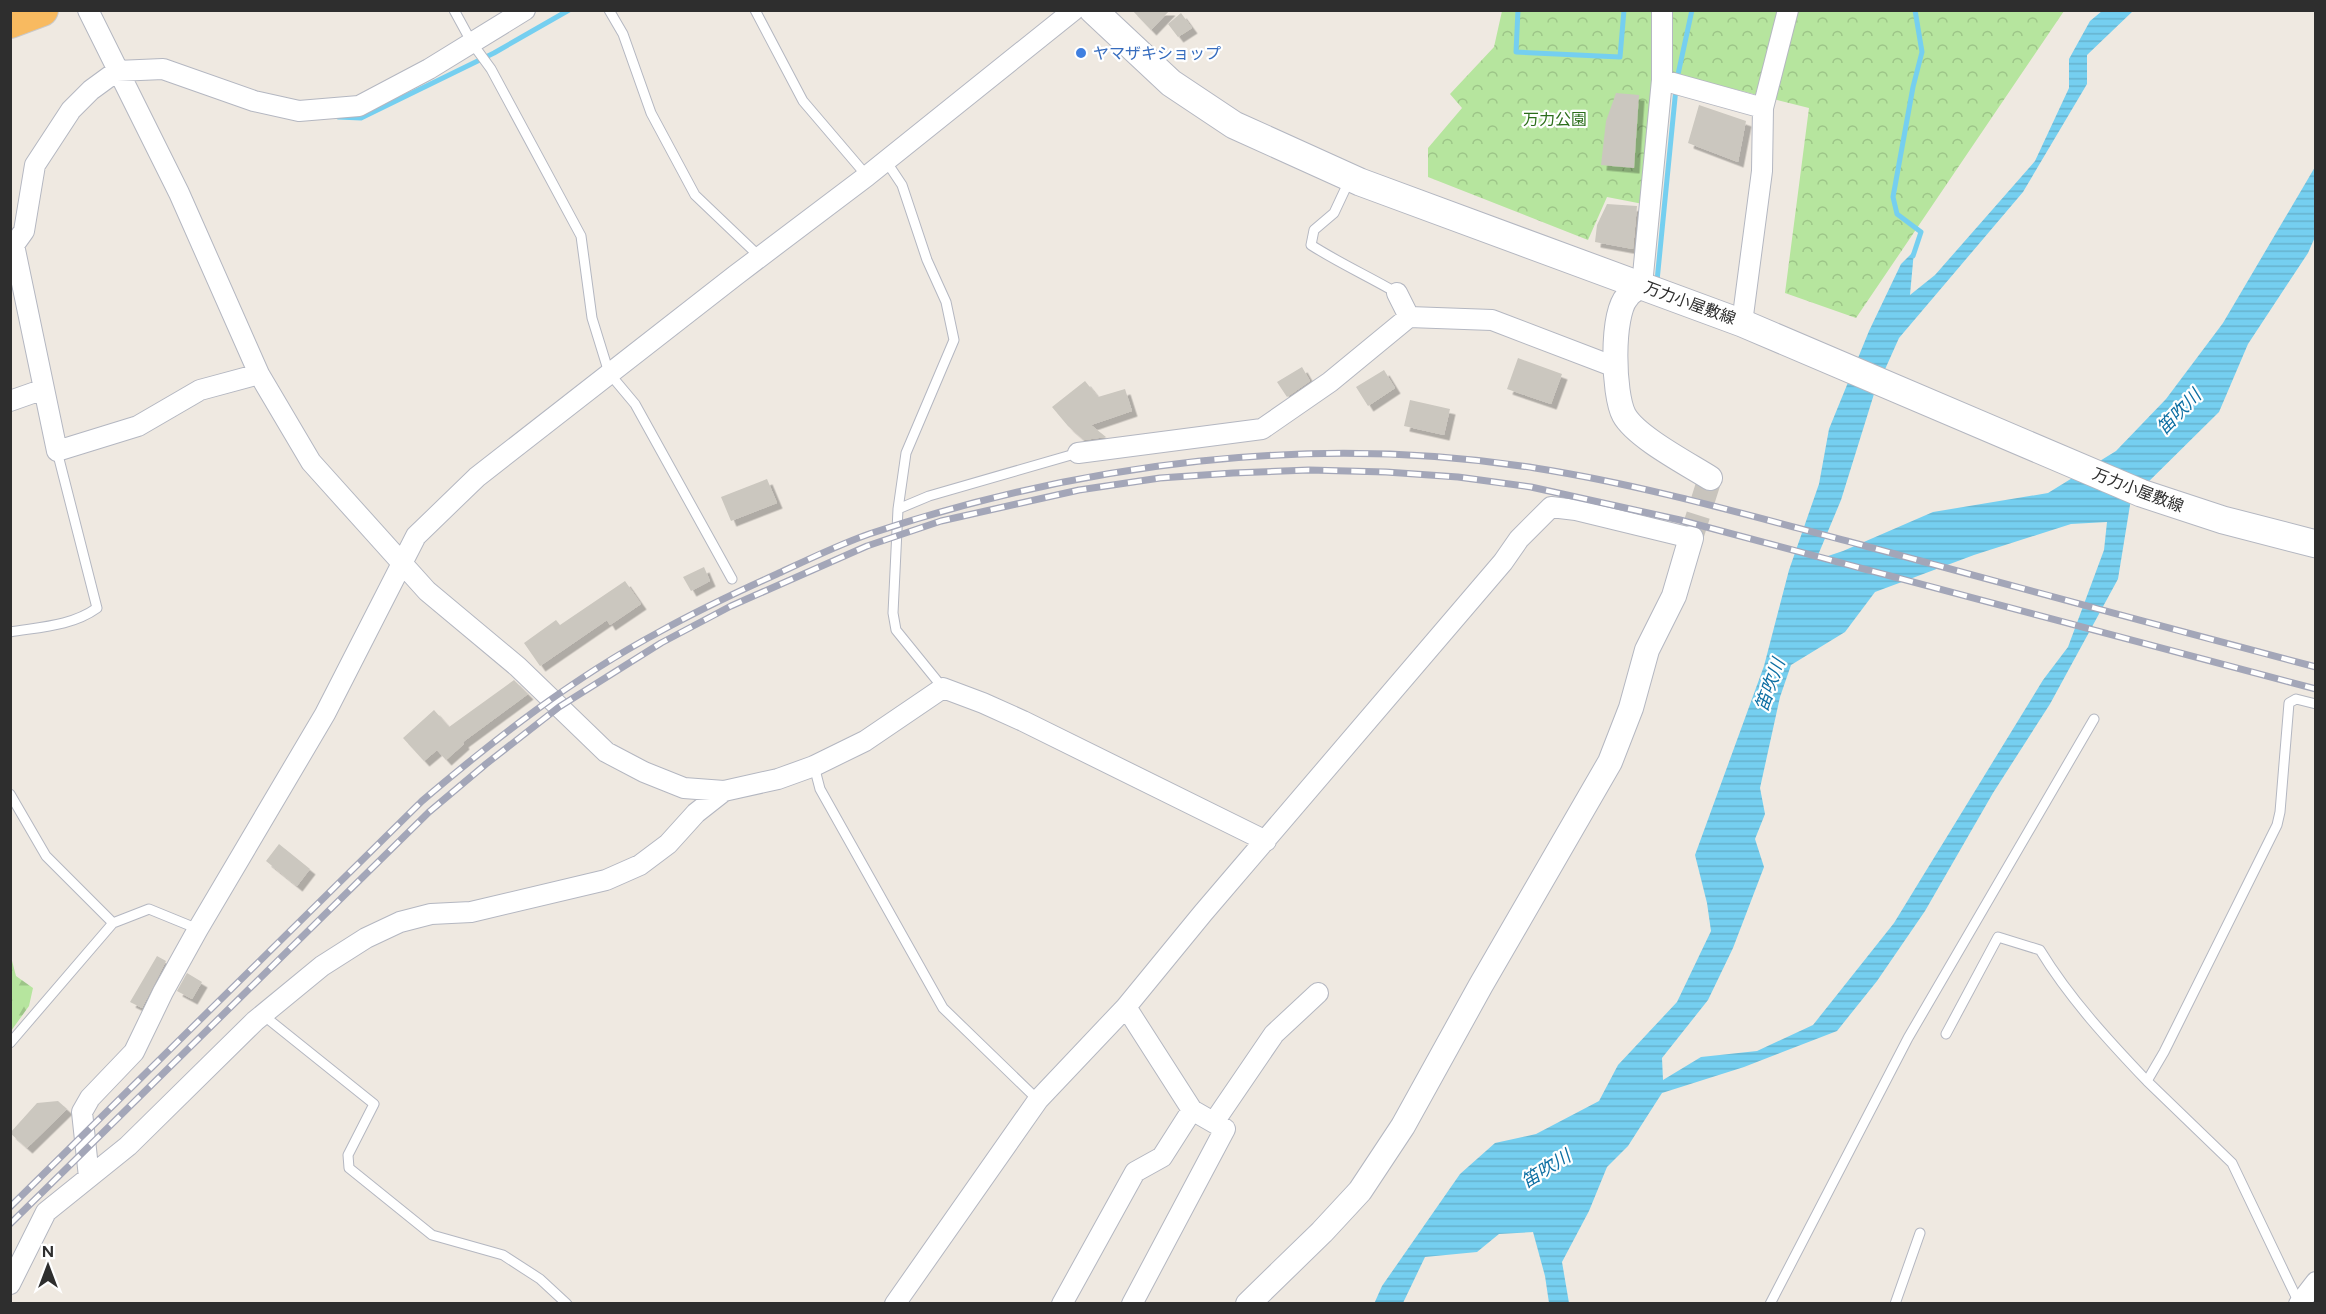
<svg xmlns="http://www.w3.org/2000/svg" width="2326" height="1314" viewBox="0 0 2326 1314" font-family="Figtree,'Noto Sans JP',sans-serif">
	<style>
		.forest { fill: url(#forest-firs) }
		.park { fill: url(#park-crowns) }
		.water { fill: url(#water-rules); fill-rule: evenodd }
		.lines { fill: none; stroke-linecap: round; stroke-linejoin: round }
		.stream { stroke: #75cff0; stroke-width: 5 }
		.building { fill: #cbc7bf; filter: url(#shadow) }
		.tertiary-tunnel { stroke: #c8c4bd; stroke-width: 24; stroke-dasharray: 24 12; stroke-linecap: butt }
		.service-casing { stroke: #b4b7c1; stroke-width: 11 }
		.minor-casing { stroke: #b4b7c1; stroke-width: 22 }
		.tertiary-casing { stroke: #b4b7c1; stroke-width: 26 }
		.secondary-casing { stroke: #b4b7c1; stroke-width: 29 }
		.trunk-casing { stroke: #c9c9c9; stroke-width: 34 }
		.service { stroke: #fff; stroke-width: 9 }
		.minor { stroke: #fff; stroke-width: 20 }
		.tertiary { stroke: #fff; stroke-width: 24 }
		.secondary { stroke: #fff; stroke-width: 27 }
		.trunk { stroke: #f8ba60; stroke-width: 32 }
		.rail-casing { stroke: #a3a6b8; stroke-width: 7 }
		.rail { stroke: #fff; stroke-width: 4.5; stroke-dasharray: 14; stroke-linecap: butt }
		.shop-dot { fill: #3f7fe0; stroke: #fff; stroke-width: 2 }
		.labels { text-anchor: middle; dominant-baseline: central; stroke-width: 4.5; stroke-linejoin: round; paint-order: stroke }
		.shop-label { font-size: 16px; fill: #366cbe; stroke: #fff; text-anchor: start }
		.park-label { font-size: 16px; fill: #2c6e1b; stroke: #fff }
		.street-label { font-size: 16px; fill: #2e2e2e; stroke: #fff }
		.water-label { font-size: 18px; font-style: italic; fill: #0d6fa3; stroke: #fff }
	</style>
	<defs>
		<pattern id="forest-firs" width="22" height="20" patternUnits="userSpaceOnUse" patternTransform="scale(1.5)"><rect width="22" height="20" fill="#b6e59e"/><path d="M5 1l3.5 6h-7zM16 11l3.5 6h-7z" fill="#9dc588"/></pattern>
		<pattern id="park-crowns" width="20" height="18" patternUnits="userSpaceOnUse" patternTransform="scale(1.5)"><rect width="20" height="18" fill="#b6e59e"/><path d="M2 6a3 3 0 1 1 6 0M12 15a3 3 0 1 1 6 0" fill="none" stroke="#9dc588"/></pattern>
		<pattern id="water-rules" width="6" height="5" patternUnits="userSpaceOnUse" patternTransform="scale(1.5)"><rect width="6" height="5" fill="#75cff0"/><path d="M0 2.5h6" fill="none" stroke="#66b2ce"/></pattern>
		<filter id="shadow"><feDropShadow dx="5.5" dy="5.5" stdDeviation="0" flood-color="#0004"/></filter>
	</defs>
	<rect width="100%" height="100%" fill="#efe9e1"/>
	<!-- forest -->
	<path class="forest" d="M 11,957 L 16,976 L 33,988 L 29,1006 L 11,1031 Z"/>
	<!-- park -->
	<path class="park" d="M 1502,11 L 2064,11 L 1856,318 L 1785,293 L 1809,108 L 1671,73 L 1652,75 L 1643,204 L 1607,197 L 1588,240 L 1428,177 L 1428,148 L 1462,108 L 1450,94 L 1494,47 Z"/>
	<!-- water -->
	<path class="water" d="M 2102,11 L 2133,11 L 2087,55 L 2087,84 L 2023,192 L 1899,338 L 1874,394 L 1841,500 L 1816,560 L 1843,551 L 1933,512 L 2048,493 L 2116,451 L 2166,399 L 2223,323 L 2315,167 L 2315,237 L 2308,253 L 2248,344 L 2219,412 L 2131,499 L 2118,579 L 2050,704 L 1993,793 L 1925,911 L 1877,981 L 1837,1031 L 1744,1067 L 1662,1093 L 1628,1146 L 1607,1167 L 1589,1211 L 1562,1262 L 1569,1303 L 1549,1303 L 1545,1276 L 1533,1232 L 1499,1234 L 1477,1252 L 1425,1257 L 1403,1303 L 1374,1304 L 1382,1286 L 1460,1174 L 1495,1143 L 1536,1134 L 1599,1101 L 1618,1065 L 1677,1002 L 1711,931 L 1707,903 L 1695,855 L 1764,666 L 1789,570 L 1819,484 L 1829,429 L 1869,331 L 1901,264 L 1914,251 L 1910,295 L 1935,275 L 2035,161 L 2069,88 L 2069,59 L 2090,21 ZM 2107,522 L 2104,550 L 2068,647 L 2043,680 L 1894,923 L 1813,1025 L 1757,1051 L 1701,1057 L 1663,1080 L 1662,1058 L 1708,1000 L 1733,948 L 1764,867 L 1755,839 L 1765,814 L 1760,788 L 1780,697 L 1791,665 L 1845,632 L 1875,592 L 1974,555 L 2071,524 Z"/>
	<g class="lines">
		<!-- stream -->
		<path class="stream" d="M 1518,10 L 1516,52 L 1620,57 L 1624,10
			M 1677,79 L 1692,10
			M 338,117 L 361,118 L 494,53 L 569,10
			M 1913,256 L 1921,232 L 1897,214 L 1893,197 L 1913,87 L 1922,52 L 1915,10
			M 1657,281 L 1676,88"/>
	</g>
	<!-- building -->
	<path class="building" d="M 1132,10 L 1170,10 L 1151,30 Z
		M 1181,13 L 1192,28 L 1178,37 L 1168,24 Z
		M 1616,93 L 1639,95 L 1634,168 L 1601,165 L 1606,121 Z
		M 1699,105 L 1746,121 L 1738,162 L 1688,143 Z
		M 1607,204 L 1637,206 L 1633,249 L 1595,242 L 1597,225 Z
		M 1518,358 L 1562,374 L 1551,404 L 1507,389 Z
		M 1302,367 L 1310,381 L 1287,397 L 1277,382 Z
		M 1384,370 L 1395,388 L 1368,406 L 1356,387 Z
		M 1085,381 L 1098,397 L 1125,389 L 1132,411 L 1091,425 L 1106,437 L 1084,440 L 1068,426 L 1052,407 Z
		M 1410,400 L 1450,409 L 1444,435 L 1404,426 Z
		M 767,479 L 777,503 L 731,521 L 721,497 Z
		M 704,567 L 710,581 L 691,591 L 683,577 Z
		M 625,581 L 641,604 L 610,625 L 607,620 L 540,666 L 524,643 L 556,620 L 560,625 Z
		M 514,680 L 528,694 L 463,742 L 464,744 L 446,760 L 437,750 L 424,761 L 403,738 L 434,710 L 449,727 Z
		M 279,844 L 310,869 L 297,886 L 266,861 Z
		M 157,956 L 166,961 L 142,1008 L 130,1002 Z
		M 187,973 L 202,982 L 192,999 L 177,991 Z
		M 58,1101 L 67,1109 L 27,1148 L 10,1133 L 37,1103 Z"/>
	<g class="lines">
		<!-- tertiary-tunnel -->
		<path class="tertiary-tunnel" d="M 1691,538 L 1710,478"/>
		<defs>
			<path id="service" d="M 454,10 L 472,43 L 491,69 L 581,236 L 592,318 L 609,373 L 635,404 L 732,579
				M 609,10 L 623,34 L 651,113 L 695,195 L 760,257
				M 755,10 L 803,101 L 867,176
				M 886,161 L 902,185 L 927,260 L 946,302 L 954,340 L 906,453 L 898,509 L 893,613 L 896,630 L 943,688
				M 1349,181 L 1334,213 L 1314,230 L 1311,245 C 1339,263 1368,276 1397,293
				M 898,509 L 929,496 L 1078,453
				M 10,632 C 40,627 72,626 97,608 L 57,451
				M 814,766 L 820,789 L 943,1008 L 1038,1100
				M 10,794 L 46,856 L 113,923
				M 263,1015 L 374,1104 L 348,1155 L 349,1168 L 432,1235 L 503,1255 L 540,1279 L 567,1304
				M 1946,1034 L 1998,937 L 2040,950 C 2070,999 2108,1040 2147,1081
				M 10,1043 L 113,923 L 149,909 L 198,929
				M 2299,1303 L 2232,1163 L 2147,1081 L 2164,1052 L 2277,825 L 2280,812 L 2289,703 L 2296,699 L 2316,704
				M 1770,1304 L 1908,1038 L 2094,719
				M 1895,1304 L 1920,1233"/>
			<path id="minor" d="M 88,10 L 179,193 L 259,374 L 311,462 L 427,591 L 518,667 L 606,752 L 644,772 L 684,788 L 724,791 L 778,779 L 814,766 L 865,741 L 943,688 L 983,703 L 1023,721 L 1266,841
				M 1662,80 L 1763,108
				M 1642,285 L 1662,80 L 1662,10
				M 1409,317 L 1492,320 L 1615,367
				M 1742,323 L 1762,171 L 1763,108 L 1788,10
				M 259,374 L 200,390 L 138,426 L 57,451 L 14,245 L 24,231 L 35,165 L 71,110 L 91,90 L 117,71 L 163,69 L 254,101 L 299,111 L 359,106 L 429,69 L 525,10
				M 10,401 L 44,389
				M 1078,453 L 1262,429 L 1330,382 L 1409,317 L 1397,293
				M 1126,1007 L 1192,1110 L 1225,1129 L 1132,1304
				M 1214,1122 L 1274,1034 L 1318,993
				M 89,1177 L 82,1112 L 90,1098 L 134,1052 L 163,992 L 198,929 L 325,714 L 416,536 L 477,477 L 736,275 L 867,176 L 1074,10
				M 10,1284 L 46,1212 L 128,1146 L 255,1021 L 322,966 L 366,938 L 400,922 L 431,914 L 471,912 L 606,880 L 640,865 L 668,844 L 696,813 L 724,791
				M 895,1304 L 1038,1100 L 1126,1007 L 1203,913 L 1503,562 L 1519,539 L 1551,507 L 1576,510 L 1691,538
				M 1062,1304 L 1135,1172 L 1162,1157 L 1192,1110
				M 2299,1304 L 2316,1282"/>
			<path id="tertiary" d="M 1642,285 C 1637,289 1630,292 1627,297 C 1611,315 1613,394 1624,415 C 1636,437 1688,464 1710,478
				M 1248,1304 L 1322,1232 L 1360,1191 L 1403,1126 L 1481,985 L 1610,762 L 1631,708 L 1647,650 L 1674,596 L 1691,538"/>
			<path id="secondary" d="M 1093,10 L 1171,83 L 1234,125 L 1360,182 L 1742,323 L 2141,493 L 2223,520 L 2316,544"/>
			<path id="trunk" d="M 10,22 L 42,10"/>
		</defs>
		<!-- service casing -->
		<use href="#service" class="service-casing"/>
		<!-- minor casing -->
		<use href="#minor" class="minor-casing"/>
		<!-- tertiary casing -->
		<use href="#tertiary" class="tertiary-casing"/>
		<!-- secondary casing -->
		<use href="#secondary" class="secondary-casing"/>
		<!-- trunk casing -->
		<use href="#trunk" class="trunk-casing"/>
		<!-- service -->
		<use href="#service" class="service"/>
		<!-- minor -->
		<use href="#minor" class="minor"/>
		<!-- tertiary -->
		<use href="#tertiary" class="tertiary"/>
		<!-- secondary -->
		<use href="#secondary" class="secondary"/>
		<!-- trunk -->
		<use href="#trunk" class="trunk"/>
		<defs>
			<path id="rail" d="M 10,1207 L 422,801 C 496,738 573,678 659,632 C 697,611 737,592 777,574 C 807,560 838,545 869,534 C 1082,463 1312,433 1535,468 C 1644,485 1751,516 1858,544 C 2011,585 2163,627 2316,667
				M 10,1224 L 429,812 L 486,764 L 559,707 L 661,643 L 731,606 L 867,546 L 941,521 L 1079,490 L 1160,478 L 1233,473 L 1309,470 L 1386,472 L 1458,477 L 1531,487 L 1680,520 L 2316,689"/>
		</defs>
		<!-- rail casing -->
		<use href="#rail" class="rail-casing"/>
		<!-- rail -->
		<use href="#rail" class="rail"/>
	</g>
	<!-- markers -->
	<circle class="shop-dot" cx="1081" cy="53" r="6"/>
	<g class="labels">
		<!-- shop labels -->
		<g class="shop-label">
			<text x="1093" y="53">ヤマザキショップ</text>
		</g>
		<!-- park labels -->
		<g class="park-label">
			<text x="1555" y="119">万力公園</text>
		</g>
		<!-- street labels -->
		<g class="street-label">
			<text transform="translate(1690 303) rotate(20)">万力小屋敷線</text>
			<text transform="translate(2138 490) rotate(21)">万力小屋敷線</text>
		</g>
		<!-- water labels -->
		<g class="water-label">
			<text transform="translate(2179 412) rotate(-46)">笛吹川</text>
			<text transform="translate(1770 685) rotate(-70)">笛吹川</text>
			<text transform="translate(1546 1169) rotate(-32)">笛吹川</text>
		</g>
	</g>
	<!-- border -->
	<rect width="2326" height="1314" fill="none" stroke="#2e2e2e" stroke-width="24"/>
	<!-- north arrow -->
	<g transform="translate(48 1266)" stroke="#ffffff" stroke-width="4.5" paint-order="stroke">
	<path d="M0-4.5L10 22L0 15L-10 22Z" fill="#2e2e2e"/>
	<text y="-9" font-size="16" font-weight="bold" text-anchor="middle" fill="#2e2e2e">N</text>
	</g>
</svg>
